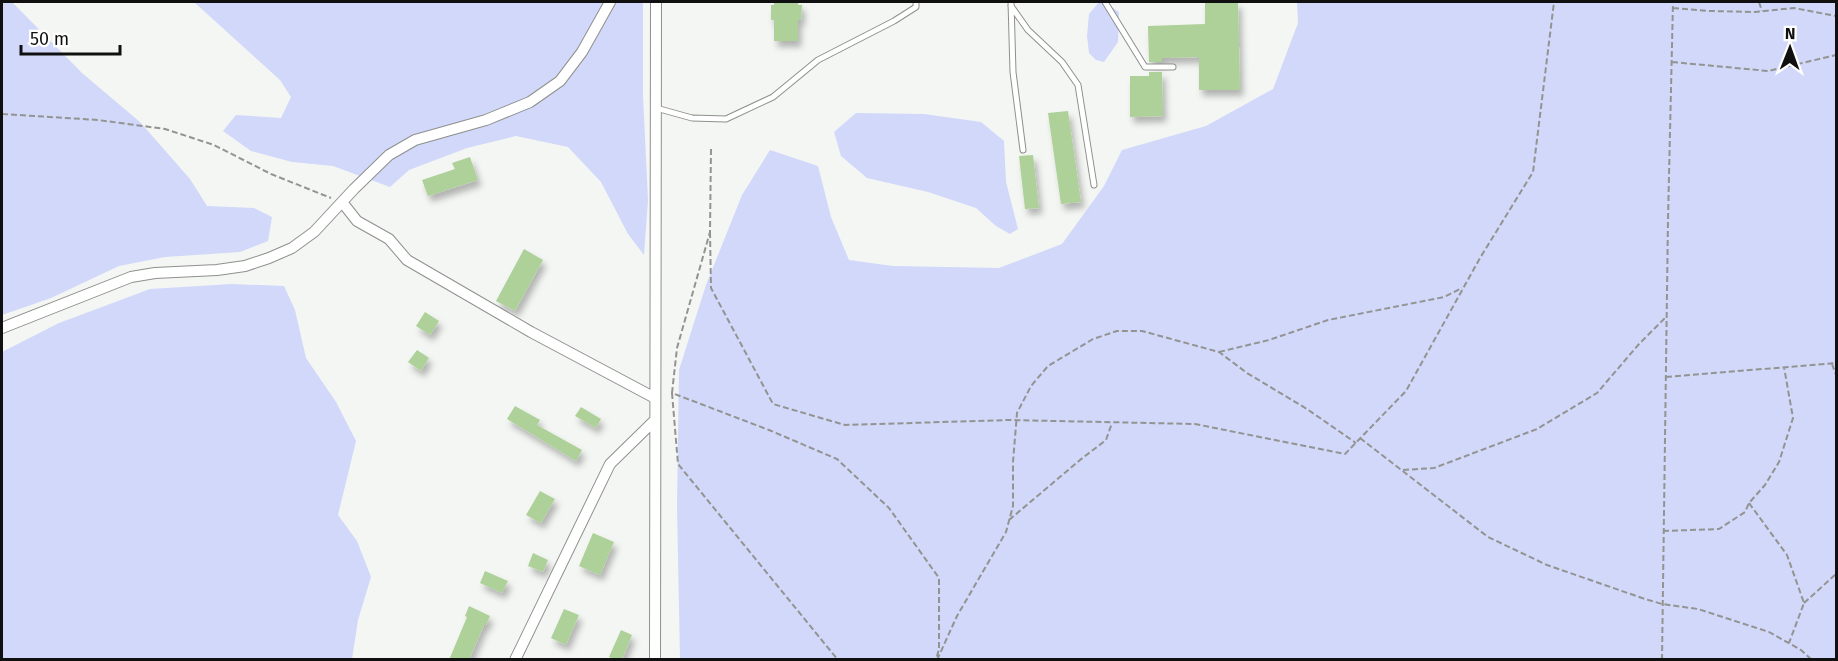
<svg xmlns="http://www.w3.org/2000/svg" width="1838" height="661" viewBox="0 0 1838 661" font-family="'Fira Sans',sans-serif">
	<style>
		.green { fill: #d1d8f9 }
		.building { fill: #aed099; filter: url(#shadow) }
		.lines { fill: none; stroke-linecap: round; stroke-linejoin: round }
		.service-casing { stroke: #8e908d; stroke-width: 7 }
		.minor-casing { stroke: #8e908d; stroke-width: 12 }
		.path { stroke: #939492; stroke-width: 2; stroke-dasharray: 6 3; stroke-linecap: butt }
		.service { stroke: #fff; stroke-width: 5 }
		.minor { stroke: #fff; stroke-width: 10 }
	</style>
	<defs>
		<filter id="shadow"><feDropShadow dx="3.5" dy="6" stdDeviation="3" flood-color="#0004"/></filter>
	</defs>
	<rect width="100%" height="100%" fill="#f4f6f3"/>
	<!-- green -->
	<path class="green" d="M 2,2 L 12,2 L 82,73 L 140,122 L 190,179 L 207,206 L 254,208 L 272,217 L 268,241 L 240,252 L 165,257 L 119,266 L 51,298 L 2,315 Z
		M 194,2 L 643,2 L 643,96 L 648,200 L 644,255 L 628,234 L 601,182 L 568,147 L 516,136 L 467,148 L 409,170 L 390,187 L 333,166 L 292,162 L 251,151 L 223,131 L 236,115 L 281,118 L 291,97 L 280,80 Z
		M 1099,2 L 1104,2 L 1119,12 L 1118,42 L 1104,62 L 1096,60 L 1089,53 L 1087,36 L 1089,14 Z
		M 1297,2 L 1836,2 L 1836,659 L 680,659 L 677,506 L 679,370 L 706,285 L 742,195 L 770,150 L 818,166 L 831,217 L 849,260 L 893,266 L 999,268 L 1062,244 L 1104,186 L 1122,150 L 1206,126 L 1273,89 L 1298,23 Z
		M 856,113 L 924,114 L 981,122 L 1004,141 L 1006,182 L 1018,229 L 1010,234 L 996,226 L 976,208 L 928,192 L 867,178 L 841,156 L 834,132 Z
		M 231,284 L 284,286 L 295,310 L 306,358 L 336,402 L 356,441 L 338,515 L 357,541 L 371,577 L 358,620 L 352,659 L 2,659 L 2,352 L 59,323 L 150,289 Z"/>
	<!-- building -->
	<path class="building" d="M 774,2 L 798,2 L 798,5 L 802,5 L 801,20 L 798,20 L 798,41 L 774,41 L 774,20 L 771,20 L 771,5 L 774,5 Z
		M 1205,2 L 1238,2 L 1240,90 L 1199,90 L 1199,57 L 1162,58 L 1162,62 L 1149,62 L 1148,26 L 1205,24 Z
		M 1149,72 L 1162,72 L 1163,116 L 1130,117 L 1130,76 L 1149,76 Z
		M 1068,111 L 1081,202 L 1061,204 L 1048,113 Z
		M 1033,155 L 1039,208 L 1025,209 L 1019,156 Z
		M 470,157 L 478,180 L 428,196 L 422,180 L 455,169 L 452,163 Z
		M 524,249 L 543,260 L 515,311 L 496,301 Z
		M 425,312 L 439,321 L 430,335 L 416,326 Z
		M 417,350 L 429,358 L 421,371 L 408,362 Z
		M 515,406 L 540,420 L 537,425 L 582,450 L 576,461 L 507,419 Z
		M 581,407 L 601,419 L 596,428 L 575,416 Z
		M 540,491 L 555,499 L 541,523 L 526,515 Z
		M 593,533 L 614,542 L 600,575 L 579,566 Z
		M 533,553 L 548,560 L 543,572 L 528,566 Z
		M 485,571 L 508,581 L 502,593 L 480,583 Z
		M 469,606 L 490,616 L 486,625 L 484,625 L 469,660 L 449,660 L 467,617 L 465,616 Z
		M 564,609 L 579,615 L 566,645 L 551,638 Z
		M 621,630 L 632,635 L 622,660 L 615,660 L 609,657 Z"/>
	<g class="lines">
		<defs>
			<path id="service" d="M 1011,2 L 1013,72 L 1023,150
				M 1105,2 L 1145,67 L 1173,67
				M 1011,6 L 1028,30 L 1062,62 L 1078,85 L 1094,185
				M 656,108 L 692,118 L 726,119 L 773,97 L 818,60 L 894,21 L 916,7 L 916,2"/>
			<path id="minor" d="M 342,202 L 357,221 L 389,239 L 407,260 L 531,332 L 655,398
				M 2,328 L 131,277 L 155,273 L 217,270 L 245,266 L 269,258 L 292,248 L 314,232 L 354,189 L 389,155 L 415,140 L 486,120 L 530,102 L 560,81 L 582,52 L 610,2
				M 515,660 L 610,464 L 655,420
				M 655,660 L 656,2"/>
		</defs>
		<!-- service casing -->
		<use href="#service" class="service-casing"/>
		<!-- minor casing -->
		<use href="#minor" class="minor-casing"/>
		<!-- path -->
		<path class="path" d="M 1759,2 L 1762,11
			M 1673,8 L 1710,11 L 1755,12 L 1794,8 L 1836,16
			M 1672,62 L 1768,71 L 1836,55
			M 2,114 L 98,120 L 165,129 L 214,145 L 271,174 L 331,198
			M 711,149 L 710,232 L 677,348 L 672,393 L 769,430 L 837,459 L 889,508 L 939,578 L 939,649 L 936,660
			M 710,232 L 711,288 L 773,404 L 845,425 L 1009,420 L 1195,424 L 1345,454 L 1406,391 L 1480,258 L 1533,172 L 1554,2
			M 1219,352 L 1269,340 L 1328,320 L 1444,297 L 1462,288
			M 1832,364 L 1836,375
			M 1666,377 L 1836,363
			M 672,393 L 678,464 L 838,660
			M 1360,438 L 1488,537 L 1547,565 L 1645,599 L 1662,604 L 1698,609 L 1769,632 L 1801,650 L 1812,660
			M 1403,470 L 1434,468 L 1537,429 L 1597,393 L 1639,344 L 1666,317
			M 1749,503 L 1787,555 L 1804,603 L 1789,643
			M 1009,520 L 1080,460 L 1106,440 L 1112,423
			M 1663,531 L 1719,529 L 1745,512 L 1749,503 L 1765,485 L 1779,462 L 1793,418 L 1784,367
			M 1804,603 L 1836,574
			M 937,660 L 957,616 L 1006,532 L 1013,506 L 1013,462 L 1017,413 L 1031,386 L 1048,366 L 1093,339 L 1117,331 L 1142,331 L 1219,352 L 1247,373 L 1307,409 L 1356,443
			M 1662,660 L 1668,219 L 1673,2"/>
		<!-- service -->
		<use href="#service" class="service"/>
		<!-- minor -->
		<use href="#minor" class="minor"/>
	</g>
	<!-- border -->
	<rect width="1838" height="661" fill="none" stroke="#0f100f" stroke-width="6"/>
	<!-- north arrow -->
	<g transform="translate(1790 48) rotate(1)" stroke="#ffffff" stroke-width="4.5" paint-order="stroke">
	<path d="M0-4.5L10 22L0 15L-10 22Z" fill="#0f100f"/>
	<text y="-9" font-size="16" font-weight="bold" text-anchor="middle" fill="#0f100f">N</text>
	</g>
	<!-- scale -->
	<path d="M21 45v9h99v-9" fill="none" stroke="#0f100f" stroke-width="3"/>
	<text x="30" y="45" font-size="18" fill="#0f100f" stroke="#ffffff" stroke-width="4.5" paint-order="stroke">50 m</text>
</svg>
